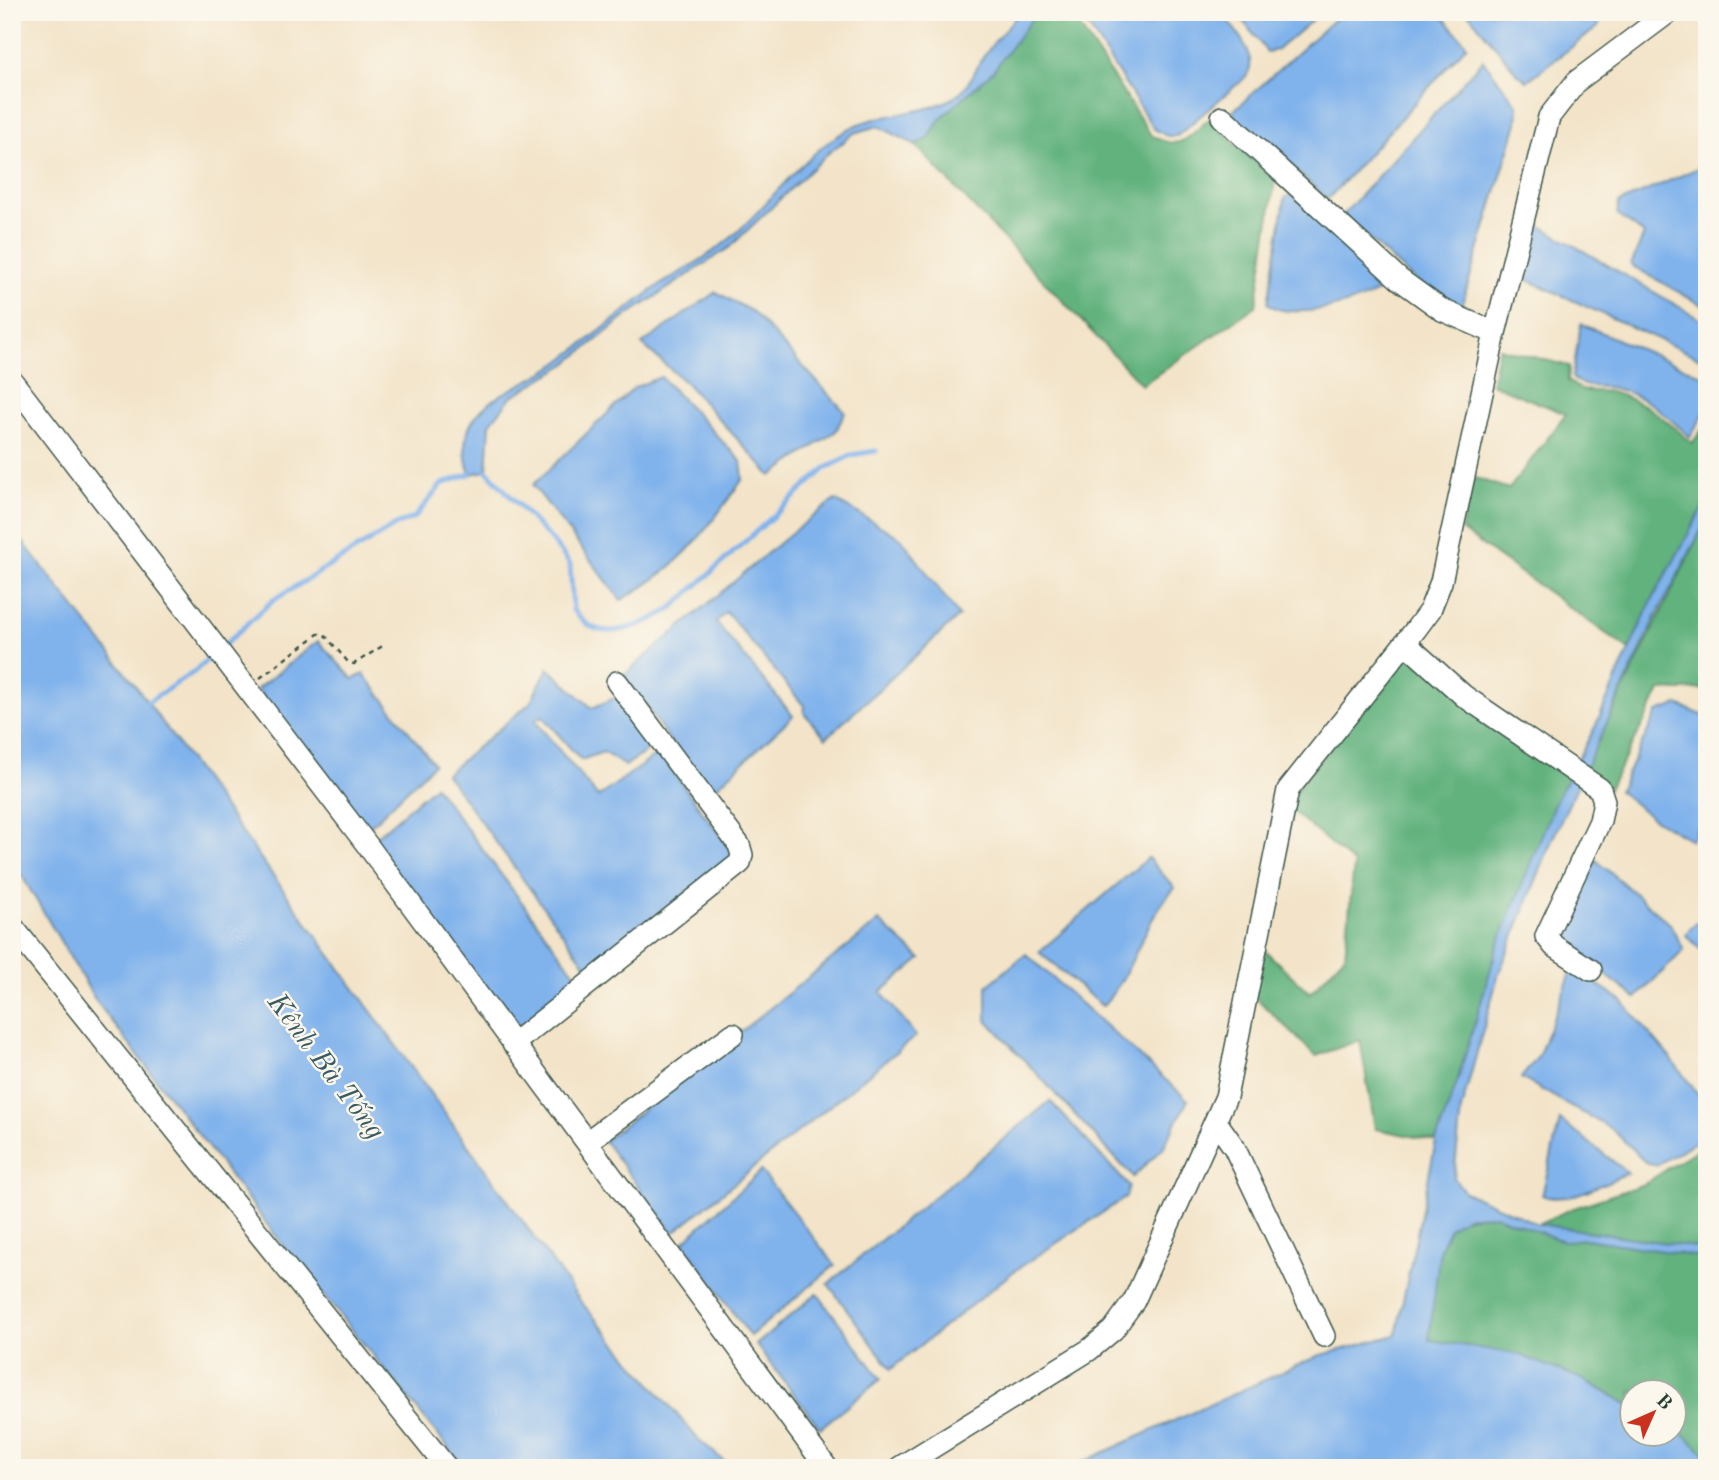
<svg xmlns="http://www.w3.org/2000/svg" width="1719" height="1480" viewBox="0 0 1719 1480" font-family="'Old Standard TT',serif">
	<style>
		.forest { fill: #62b27e; stroke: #407859; stroke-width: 2 }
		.water { fill: #80b2ec; stroke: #507890; stroke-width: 2 }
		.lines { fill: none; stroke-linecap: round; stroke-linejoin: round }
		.stream { stroke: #80b2ec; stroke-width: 5 }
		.minor-casing { stroke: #3f564a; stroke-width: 24 }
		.path { stroke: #3f564a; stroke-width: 2.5; stroke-dasharray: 5 5; stroke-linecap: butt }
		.minor { stroke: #fff; stroke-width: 21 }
		.labels { text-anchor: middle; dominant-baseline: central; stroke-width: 5; stroke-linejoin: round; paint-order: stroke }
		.water-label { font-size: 28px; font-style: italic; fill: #375a62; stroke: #fbf7ec }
	</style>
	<rect width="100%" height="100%" fill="#fbf7ec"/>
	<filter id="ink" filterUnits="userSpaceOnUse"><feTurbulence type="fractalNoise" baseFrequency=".0143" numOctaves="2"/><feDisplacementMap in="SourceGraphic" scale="14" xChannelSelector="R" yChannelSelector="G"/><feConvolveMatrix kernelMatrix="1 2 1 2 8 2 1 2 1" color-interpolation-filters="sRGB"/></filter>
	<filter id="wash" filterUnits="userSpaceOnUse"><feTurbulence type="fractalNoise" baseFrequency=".00686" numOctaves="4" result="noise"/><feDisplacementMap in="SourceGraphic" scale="28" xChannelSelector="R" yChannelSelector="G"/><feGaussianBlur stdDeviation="1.57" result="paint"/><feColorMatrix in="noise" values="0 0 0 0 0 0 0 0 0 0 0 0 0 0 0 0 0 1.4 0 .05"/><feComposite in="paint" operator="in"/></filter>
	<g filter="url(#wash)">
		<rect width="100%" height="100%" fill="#f3e4c9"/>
		<!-- forest -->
		<path class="forest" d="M 1037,12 L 1070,12 L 1151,135 C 1181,152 1187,138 1209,119 L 1275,180 L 1256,306 L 1142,385 L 914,144 L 928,139 L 940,119 L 993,71 Z
			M 1499,348 L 1569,366 L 1568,381 C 1591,398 1592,387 1614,393 C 1647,402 1667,421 1692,443 L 1707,423 L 1707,500 L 1649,606 L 1629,650 L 1461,530 L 1473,477 L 1509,489 L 1566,414 L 1491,384 Z
			M 1707,519 L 1707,692 L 1701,689 L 1660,691 L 1609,789 L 1585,768 Z
			M 1406,651 L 1570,775 L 1497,948 L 1457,1083 L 1436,1141 L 1375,1129 L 1360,1040 L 1316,1056 L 1252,994 L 1261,947 L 1310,993 L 1345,955 L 1354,864 L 1289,808 L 1294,793 Z
			M 1707,1143 L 1707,1249 L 1538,1224 L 1571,1209 L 1644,1184 Z
			M 1495,1215 L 1563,1241 L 1587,1239 L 1707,1258 L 1707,1456 L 1685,1435 L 1674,1428 L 1674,1392 L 1632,1392 L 1631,1406 L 1582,1379 L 1429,1340 C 1433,1311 1432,1251 1450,1228 C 1460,1215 1480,1216 1495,1215 Z"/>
		<!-- water -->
		<path class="water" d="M 1020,12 L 1037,12 L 993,71 L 940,119 L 928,139 L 914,144 L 878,126 L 854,133 L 826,155 L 730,247 L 628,315 L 565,365 L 511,397 L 490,424 L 487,471 L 470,474 C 463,452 462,433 477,415 C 497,391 527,384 552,367 C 587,343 619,314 654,289 C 679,272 710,257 733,236 C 771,202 800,158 845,131 C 878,111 918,117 951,99 C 970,89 974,69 986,53 C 996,39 1008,26 1020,12 Z
			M 1079,12 L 1222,12 C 1234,30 1258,53 1248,75 L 1177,136 L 1167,136 L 1154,129 Z
			M 1236,12 L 1322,12 L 1277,50 L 1267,52 Z
			M 1342,12 L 1439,12 L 1467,45 L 1328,199 L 1231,113 Z
			M 1467,12 L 1599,12 L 1602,18 L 1598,27 L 1527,81 L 1518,74 Z
			M 1483,60 L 1518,106 L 1517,123 L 1461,307 L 1452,307 L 1405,272 L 1343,215 Z
			M 1707,164 L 1707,308 L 1631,265 L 1644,234 L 1617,214 L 1619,203 Z
			M 1291,194 L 1387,277 L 1386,286 C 1367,303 1287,323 1268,303 L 1285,198 Z
			M 1532,221 L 1707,323 L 1706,361 L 1519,276 Z
			M 716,292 L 753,312 L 845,412 L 836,431 L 771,476 L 686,383 L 642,344 Z
			M 1581,324 L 1706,377 L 1707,409 L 1690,437 C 1666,415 1646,395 1613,388 C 1593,384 1590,391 1572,378 Z
			M 661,377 L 741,461 L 743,479 C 704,533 682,567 621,600 L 533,485 L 635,387 Z
			M 835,500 L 901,538 L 959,616 L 826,738 L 804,713 L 805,707 L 726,612 L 716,622 L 793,716 L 708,795 L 624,675 L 790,534 Z
			M 1707,500 L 1707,519 L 1658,613 L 1552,840 L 1498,976 L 1461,1110 L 1454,1178 L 1465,1192 L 1538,1224 L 1707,1249 L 1707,1258 L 1587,1239 L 1563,1241 L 1495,1215 L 1469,1216 L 1450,1227 L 1440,1248 L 1429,1340 L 1517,1354 L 1582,1379 L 1631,1406 L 1632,1434 L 1674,1434 L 1674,1428 L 1685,1435 L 1707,1456 L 1707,1468 L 1069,1468 L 1318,1356 L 1396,1335 L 1436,1141 L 1457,1083 L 1497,948 L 1555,802 L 1595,727 L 1649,606 Z
			M 12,528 L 136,686 L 581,1302 L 697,1438 L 732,1468 L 465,1468 L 289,1253 L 96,1001 L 12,859 Z
			M 318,641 L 353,679 L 364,674 L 434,764 L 366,830 L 257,689 Z
			M 548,668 L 592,708 L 617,697 L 654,746 L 625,766 L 603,752 L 581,760 L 542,716 L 535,721 L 598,797 L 659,753 L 733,853 L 729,867 L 591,972 L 446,774 L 530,703 Z
			M 1678,705 L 1707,717 L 1707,812 L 1691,840 L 1652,818 L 1619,791 L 1657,712 Z
			M 435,786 L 580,980 L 513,1032 L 372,840 Z
			M 1148,858 L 1175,888 C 1142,921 1135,973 1102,1006 L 1039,952 Z
			M 1596,860 L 1670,924 L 1684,950 L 1636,998 L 1559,939 Z
			M 1707,912 L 1707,956 L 1685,934 Z
			M 879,921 L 921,959 L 881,992 L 916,1036 L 673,1233 L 604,1141 Z
			M 1026,954 L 1188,1100 L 1163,1148 L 1133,1177 L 987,1020 L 987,986 Z
			M 1573,968 L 1621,1000 L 1672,1060 L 1707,1106 L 1707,1135 L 1657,1165 L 1647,1164 L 1613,1130 L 1521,1078 L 1538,1057 Z
			M 1050,1101 L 1129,1186 L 1126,1197 L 1013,1272 L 891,1369 L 828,1284 Z
			M 1560,1120 L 1628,1173 C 1604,1182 1567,1206 1542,1195 Z
			M 761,1171 L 835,1265 L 750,1336 L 683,1242 Z
			M 817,1293 L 881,1379 L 820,1428 L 756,1345 Z"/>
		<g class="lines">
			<!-- stream -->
			<path class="stream" d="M 487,471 L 553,542 L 570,564 L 573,610 C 578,615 584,623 590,626 C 613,640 651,621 671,609 L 825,469 L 851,455 L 876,451
				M 221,648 L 272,601 L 396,525 L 415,517 L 442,484 L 470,474
				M 142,706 L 194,672 L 213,654"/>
		</g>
	</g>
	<g filter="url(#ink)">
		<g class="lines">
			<defs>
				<path id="minor" d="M 1222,117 L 1399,279 L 1442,310 L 1495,333
					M 12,381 L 368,846 L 827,1468
					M 1405,643 L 1464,696 L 1600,789 L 1604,801 L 1600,821 L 1546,936 L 1554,946 L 1591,970
					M 12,926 L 447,1468
					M 513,1044 L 740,863 L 742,855 L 739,845 L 617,682
					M 1217,1123 L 1234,1147 L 1324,1336
					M 588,1141 L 733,1034
					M 899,1468 L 1089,1350 L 1113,1330 L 1134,1301 L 1226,1097 L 1288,790 L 1416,629 L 1430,610 L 1441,582 L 1495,333 L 1549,117 L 1577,81 L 1669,12"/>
			</defs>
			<!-- minor casing -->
			<use href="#minor" class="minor-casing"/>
			<!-- path -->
			<path class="path" d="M 260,678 L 318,634 L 324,634 L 348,662 L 354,664 L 384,645"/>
			<!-- minor -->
			<use href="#minor" class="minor"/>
		</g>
	</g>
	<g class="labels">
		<!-- water labels -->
		<g class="water-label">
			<text transform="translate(325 1067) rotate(53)">Kênh Bà Tống</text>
		</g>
	</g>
	<!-- margin -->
	<rect width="1719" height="1480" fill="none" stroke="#fbf7ec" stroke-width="42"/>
	<!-- north arrow -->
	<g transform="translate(1653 1413) rotate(45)"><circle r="33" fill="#fbf7ec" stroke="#a3ada2" stroke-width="2"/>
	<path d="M0-5L12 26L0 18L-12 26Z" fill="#c8321e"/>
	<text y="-10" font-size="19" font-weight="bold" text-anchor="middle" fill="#1f3d34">B</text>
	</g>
</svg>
